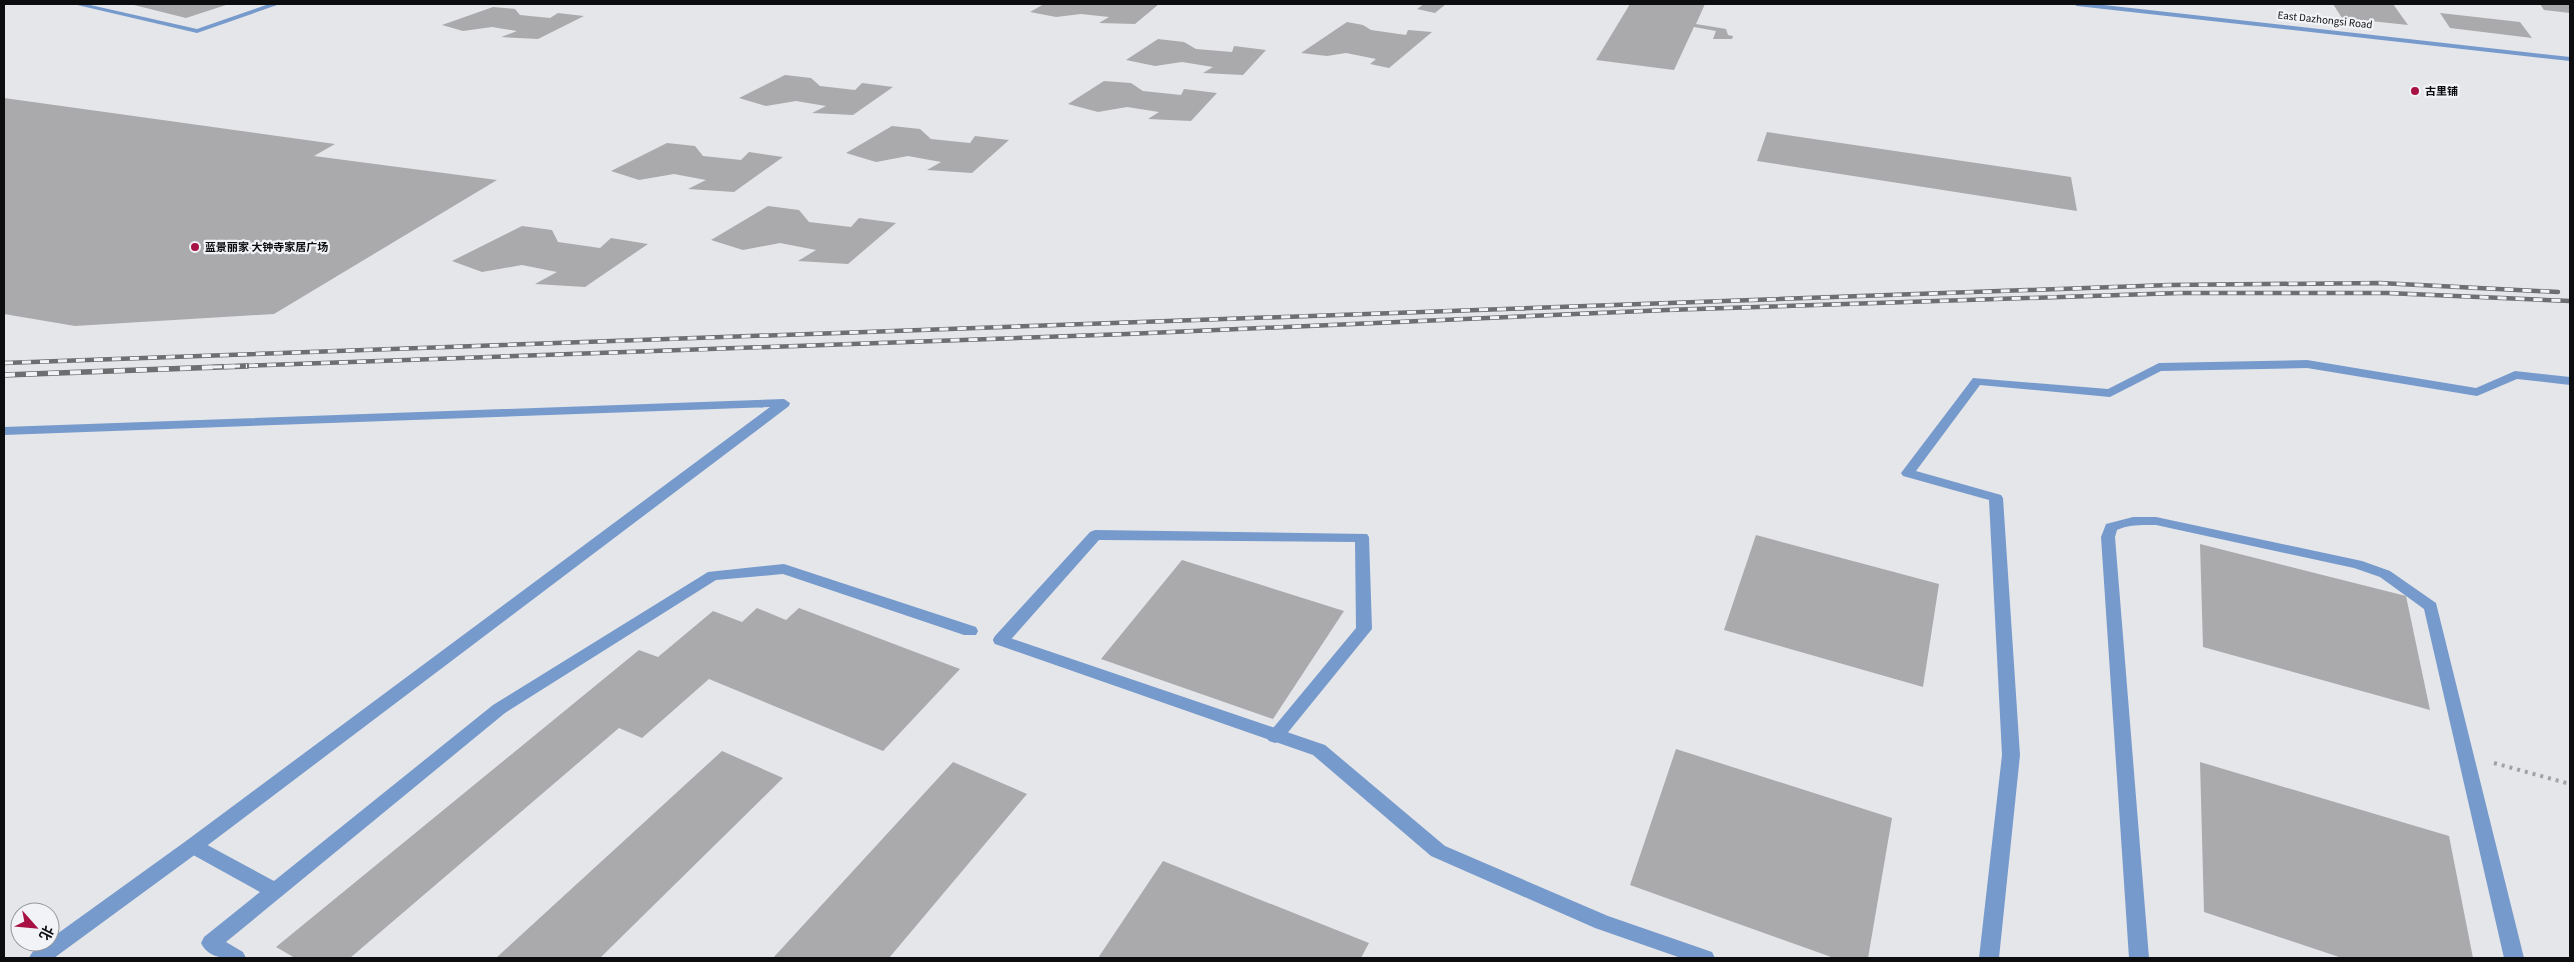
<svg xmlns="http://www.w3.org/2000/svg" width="2574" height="962" viewBox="0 0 2574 962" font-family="'Source Sans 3','Noto Sans SC',sans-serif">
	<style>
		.building { fill: #aaaaad }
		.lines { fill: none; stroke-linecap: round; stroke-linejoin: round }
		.path { stroke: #a1a2a5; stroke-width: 4; stroke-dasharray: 3 5; stroke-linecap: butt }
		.service { fill: #779acc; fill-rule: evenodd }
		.minor { fill: #779acc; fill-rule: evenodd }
		.tertiary { fill: #779acc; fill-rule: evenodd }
		.rail-far1-casing { stroke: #6d6e70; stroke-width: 4.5 }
		.rail-casing { stroke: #6d6e70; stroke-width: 5.5 }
		.rail-far1 { stroke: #f2f3f7; stroke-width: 3; stroke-dasharray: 9; stroke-linecap: butt }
		.rail { stroke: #f2f3f7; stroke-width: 4; stroke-dasharray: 11; stroke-linecap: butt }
		.poi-dot { fill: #a81143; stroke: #f2f3f7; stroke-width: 2 }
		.labels { text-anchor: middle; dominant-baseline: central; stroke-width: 4.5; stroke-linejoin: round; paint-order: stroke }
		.far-street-label { font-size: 11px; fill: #0c0d0e; stroke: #f2f3f7 }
		.far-poi-label { font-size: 11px; font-weight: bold; fill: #0c0d0e; stroke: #f2f3f7; text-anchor: start }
	</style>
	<rect width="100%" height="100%" fill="#e5e6e9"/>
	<!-- building -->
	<path class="building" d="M 130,4 L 229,4 L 186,18 Z
		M 1044,4 L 1128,5 L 1159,4 L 1135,24 L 1099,23 L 1109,17 L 1081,14 L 1056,17 L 1030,12 Z
		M 1424,4 L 1446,4 L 1435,13 L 1417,9 Z
		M 1630,4 L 1705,4 L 1696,24 L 1726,29 L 1728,35 L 1733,36 L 1732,39 L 1713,39 L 1716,31 L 1694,27 L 1674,70 L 1596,60 Z
		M 2333,4 L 2393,4 L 2408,25 L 2342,18 Z
		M 2540,4 L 2570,4 L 2570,13 L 2544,10 Z
		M 493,7 L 515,9 L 520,15 L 550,18 L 558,13 L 584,16 L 538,39 L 501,37 L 517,31 L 492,27 L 463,31 L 442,25 Z
		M 2440,13 L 2520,22 L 2532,38 L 2450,28 Z
		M 1347,22 L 1363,25 L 1371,30 L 1406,35 L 1408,30 L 1432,32 L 1389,68 L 1370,64 L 1376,59 L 1346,53 L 1327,56 L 1301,53 Z
		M 1158,39 L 1184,42 L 1196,49 L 1232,52 L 1234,46 L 1266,50 L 1243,75 L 1203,73 L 1213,67 L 1182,62 L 1155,66 L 1126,60 Z
		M 785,75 L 811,78 L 820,86 L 855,90 L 862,83 L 893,87 L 853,115 L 812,113 L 826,106 L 796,101 L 766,106 L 739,98 Z
		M 1104,81 L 1131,83 L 1143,91 L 1181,95 L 1184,89 L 1217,93 L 1191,121 L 1148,119 L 1159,112 L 1127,107 L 1098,112 L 1068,104 Z
		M 4,98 L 335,144 L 314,156 L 497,180 L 274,314 L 75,326 L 4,314 Z
		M 892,126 L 920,129 L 931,139 L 970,143 L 975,136 L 1009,140 L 972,173 L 927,170 L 941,162 L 908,156 L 876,162 L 846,153 Z
		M 1767,132 L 2071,177 L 2077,211 L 1757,161 Z
		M 667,143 L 695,146 L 703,156 L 741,160 L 749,152 L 783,157 L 734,192 L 688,189 L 706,180 L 674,174 L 639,180 L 611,171 Z
		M 768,206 L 799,210 L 809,222 L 851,227 L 859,218 L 896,223 L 848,264 L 798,261 L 816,250 L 780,243 L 743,250 L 711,240 Z
		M 522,226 L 552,230 L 558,242 L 600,248 L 611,238 L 648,244 L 585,287 L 535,284 L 557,272 L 522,265 L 482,272 L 452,261 Z
		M 1756,535 L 1939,584 L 1923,687 L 1724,630 Z
		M 2200,544 L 2406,596 L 2430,710 L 2203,647 Z
		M 1182,560 L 1344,611 L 1273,719 L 1101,659 Z
		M 757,608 L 786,620 L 799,608 L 960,669 L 883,751 L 709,679 L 642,738 L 619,728 L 350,958 L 295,958 L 276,947 L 639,650 L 658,657 L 713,611 L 742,622 Z
		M 1676,749 L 1892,818 L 1868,958 L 1834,958 L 1630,885 Z
		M 722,751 L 783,778 L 600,958 L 496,958 Z
		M 953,762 L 1027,794 L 889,958 L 773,958 Z
		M 2200,762 L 2449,836 L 2473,958 L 2342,958 L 2204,912 Z
		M 1163,861 L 1369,943 L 1361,958 L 1098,958 Z"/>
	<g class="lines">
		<!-- path -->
		<path class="path" d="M 2494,763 L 2570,784"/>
		<!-- service -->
		<path class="service" d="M 2133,517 L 2156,517 L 2362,561 L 2390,571 L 2436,603 L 2524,958 L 2504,958 L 2424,609 L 2380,577 L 2354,568 L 2156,525 C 2143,525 2130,524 2117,530 L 2115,537 L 2149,958 L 2129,958 L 2101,537 L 2106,524 Z
			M 1095,530 L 1367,534 L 1369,537 L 1372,629 L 1281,741 L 1275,743 L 1269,741 L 1266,737 L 1269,733 L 1356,628 L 1355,542 L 1099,540 L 1007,644 L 995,644 L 993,640 L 995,636 L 1090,532 Z"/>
		<!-- minor -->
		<path class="minor" d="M 73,4 L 86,4 L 197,29 L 269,4 L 280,4 L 197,33 Z
			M 2307,360 L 2476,388 L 2515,371 L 2570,377 L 2570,385 L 2517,379 L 2477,396 L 2307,368 L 2161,371 L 2110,397 L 1980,385 L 1916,471 L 2001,495 L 2003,498 L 2020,755 L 1999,958 L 1979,958 L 2002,755 L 1989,500 L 1903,476 L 1901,473 L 1973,378 L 2108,389 L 2159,363 Z
			M 784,564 L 976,627 L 978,631 L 976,635 L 964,635 L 783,574 L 716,580 L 505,713 L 226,942 L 243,952 L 246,958 C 229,958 210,961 201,943 L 204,937 L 260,892 L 186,851 L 184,846 L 186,841 L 193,839 L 200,841 L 274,881 L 493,705 L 708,572 Z
			M 1001,635 L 1325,745 L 1445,846 L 1608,916 L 1712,952 L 1715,958 L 1681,958 L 1595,928 L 1431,856 L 1313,755 L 995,644 L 993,640 L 995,636 Z"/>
		<!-- tertiary -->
		<path class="tertiary" d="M 2073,4 L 2095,4 L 2570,57 L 2570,61 L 2077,6 Z
			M 784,399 L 790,403 L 789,406 L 200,851 L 54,958 L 29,958 C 32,951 41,942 50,942 L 50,939 L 186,841 L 770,407 L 4,435 L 4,427 Z"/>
		<defs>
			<path id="rail-far1" d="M 4,363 L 2169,285 L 2380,283 L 2558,292
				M 213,367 L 1127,334 L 1667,310 L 2179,293 L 2387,293 L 2570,301"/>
			<path id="rail" d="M 4,375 L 247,366"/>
		</defs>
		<!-- rail-far1 casing -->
		<use href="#rail-far1" class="rail-far1-casing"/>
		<!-- rail casing -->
		<use href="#rail" class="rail-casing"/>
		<!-- rail-far1 -->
		<use href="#rail-far1" class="rail-far1"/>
		<!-- rail -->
		<use href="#rail" class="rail"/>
	</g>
	<!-- markers -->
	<g class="poi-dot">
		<circle cx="2415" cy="91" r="5"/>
		<circle cx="195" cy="247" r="5"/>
	</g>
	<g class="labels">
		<!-- far-street labels -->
		<g class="far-street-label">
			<text transform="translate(2325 20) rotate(6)">East Dazhongsi Road</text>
		</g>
		<!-- far-poi labels -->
		<g class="far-poi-label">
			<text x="2425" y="91">古里铺</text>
			<text x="205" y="247">蓝景丽家 大钟寺家居广场</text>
		</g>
	</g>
	<!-- border -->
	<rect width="2574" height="962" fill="none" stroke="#0c0d0e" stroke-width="10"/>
	<!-- north arrow -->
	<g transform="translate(35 927) rotate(117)"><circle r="24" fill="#f2f3f7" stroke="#96979a"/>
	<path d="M0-4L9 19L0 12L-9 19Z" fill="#a81143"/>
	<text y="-8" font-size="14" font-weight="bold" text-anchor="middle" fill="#0c0d0e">北</text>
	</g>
</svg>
